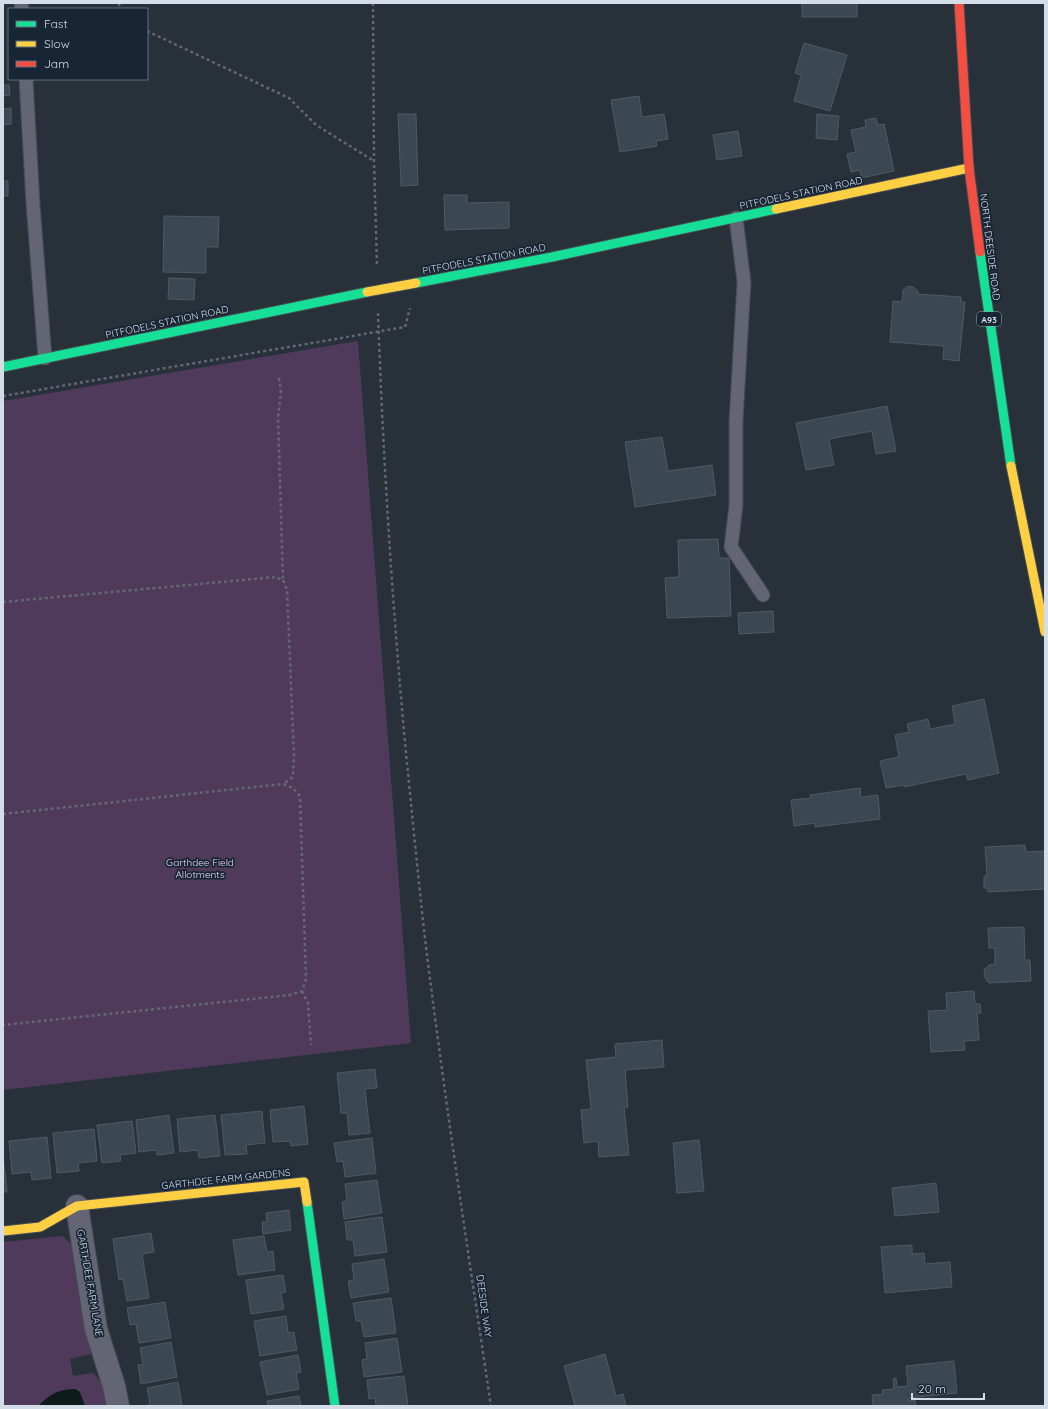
<svg xmlns="http://www.w3.org/2000/svg" width="1048" height="1409" viewBox="0 0 1048 1409" font-family="Quicksand,sans-serif">
	<style>
		.green { fill: #503a5c }
		.water { fill: #0d1b1b }
		.building { fill: #3c4851; stroke: #505960 }
		.lines { fill: none; stroke-linecap: round; stroke-linejoin: round }
		.lane-casing { stroke: #454c53; stroke-width: 15 }
		.street-casing { stroke: #454c53; stroke-width: 24 }
		.fast-casing { stroke: #454c53; stroke-width: 11 }
		.slow-casing { stroke: #454c53; stroke-width: 11 }
		.jam-casing { stroke: #454c53; stroke-width: 11 }
		.path { stroke: #646773; stroke-width: 2.5; stroke-dasharray: 3 3; stroke-linecap: butt }
		.lane { stroke: #636574; stroke-width: 13 }
		.street { stroke: #636574; stroke-width: 22 }
		.fast { stroke: #16e098; stroke-width: 9 }
		.slow { stroke: #ffcf43; stroke-width: 9 }
		.jam { stroke: #f24e42; stroke-width: 9 }
		.slow-bridge-casing { stroke: #454c53; stroke-width: 11; stroke-linecap: butt }
		.slow-bridge { stroke: #ffcf43; stroke-width: 9 }
		.labels { text-anchor: middle; dominant-baseline: central; stroke-width: 3.5; stroke-linejoin: round; paint-order: stroke }
		.shield { fill: #172535; stroke: #9ba5b2; stroke-width: 1 }
		.shield-label { font-size: 9px; font-weight: bold; fill: #d3dce7 }
		.street-label { font-size: 10px; fill: #d3dce7; stroke: #172535 }
		.park-label { font-size: 10px; fill: #ebd3f6; stroke: #172535 }
	</style>
	<rect width="100%" height="100%" fill="#283039"/>
	<!-- green -->
	<path class="green" d="M 358,341 L 411,1043 L 3,1090 L 3,401 Z
		M 62,1236 L 75,1247 L 91,1354 L 70,1359 L 73,1376 L 93,1373 L 106,1387 L 110,1406 L 3,1406 L 3,1242 Z"/>
	<!-- water -->
	<path class="water" d="M 75,1389 L 80,1392 L 85,1406 L 40,1406 L 40,1404 C 51,1394 59,1389 75,1389 Z"/>
	<!-- building -->
	<path class="building" d="M 802,3 L 857,3 L 857,17 L 802,17 Z
		M 804,43 L 847,55 L 830,111 L 794,101 L 801,75 L 795,73 Z
		M 3,85 L 9,85 L 10,95 L 3,96 Z
		M 639,96 L 642,117 L 664,114 L 668,139 L 656,141 L 657,146 L 620,152 L 611,100 Z
		M 11,108 L 11,124 L 3,125 L 3,109 Z
		M 398,114 L 416,114 L 418,185 L 401,186 Z
		M 817,114 L 839,116 L 837,140 L 816,138 Z
		M 876,118 L 878,125 L 884,124 L 894,171 L 861,178 L 860,170 L 851,172 L 847,154 L 856,152 L 851,130 L 866,127 L 865,120 Z
		M 738,131 L 742,156 L 717,160 L 713,135 Z
		M 3,181 L 8,181 L 8,196 L 3,196 Z
		M 444,195 L 467,195 L 467,203 L 509,202 L 509,228 L 445,230 Z
		M 164,216 L 219,217 L 218,247 L 206,247 L 206,273 L 163,272 Z
		M 169,278 L 195,279 L 194,300 L 168,299 Z
		M 908,286 L 913,287 L 918,291 L 918,294 L 961,297 L 961,302 L 965,302 L 959,361 L 943,359 L 944,346 L 890,342 L 893,301 L 902,302 L 903,290 Z
		M 887,406 L 896,451 L 876,454 L 872,431 L 829,439 L 834,465 L 806,470 L 796,423 Z
		M 662,437 L 668,471 L 712,465 L 716,495 L 635,507 L 625,442 Z
		M 718,539 L 719,558 L 729,558 L 731,616 L 667,618 L 665,578 L 679,577 L 678,540 Z
		M 773,611 L 774,632 L 739,634 L 738,613 Z
		M 984,699 L 999,773 L 968,780 L 966,774 L 904,787 L 904,785 L 886,788 L 880,761 L 899,757 L 895,735 L 909,732 L 907,724 L 928,719 L 930,729 L 955,724 L 952,706 Z
		M 860,788 L 861,797 L 878,795 L 880,819 L 815,827 L 815,823 L 794,826 L 791,800 L 811,798 L 810,795 Z
		M 1025,845 L 1026,852 L 1045,851 L 1045,889 L 988,892 L 987,888 L 984,888 L 984,876 L 987,876 L 985,847 Z
		M 1024,927 L 1025,960 L 1030,960 L 1031,981 L 989,983 L 985,978 L 984,970 L 989,965 L 995,964 L 995,948 L 989,948 L 988,928 Z
		M 974,991 L 975,1004 L 980,1004 L 981,1013 L 977,1013 L 979,1040 L 964,1041 L 965,1050 L 931,1052 L 928,1011 L 947,1010 L 946,993 Z
		M 662,1040 L 664,1067 L 625,1070 L 628,1107 L 624,1107 L 629,1155 L 599,1157 L 598,1141 L 584,1143 L 581,1110 L 591,1109 L 586,1060 L 616,1057 L 615,1044 Z
		M 375,1069 L 377,1088 L 365,1089 L 370,1133 L 349,1135 L 347,1113 L 341,1113 L 337,1073 Z
		M 304,1106 L 308,1144 L 291,1146 L 290,1141 L 273,1142 L 270,1110 Z
		M 262,1111 L 265,1143 L 246,1145 L 247,1154 L 225,1155 L 221,1115 Z
		M 169,1115 L 174,1153 L 157,1155 L 156,1150 L 139,1152 L 136,1120 Z
		M 215,1115 L 220,1156 L 199,1158 L 198,1150 L 180,1152 L 177,1119 Z
		M 132,1121 L 136,1153 L 120,1155 L 121,1161 L 102,1163 L 97,1125 Z
		M 94,1129 L 97,1161 L 78,1163 L 79,1171 L 57,1173 L 53,1133 Z
		M 47,1137 L 51,1178 L 32,1180 L 31,1172 L 12,1174 L 9,1141 Z
		M 372,1138 L 376,1173 L 345,1177 L 343,1161 L 337,1162 L 334,1143 Z
		M 699,1140 L 704,1191 L 677,1193 L 673,1143 Z
		M 3,1154 L 7,1192 L 3,1192 Z
		M 377,1180 L 382,1213 L 344,1219 L 342,1202 L 347,1201 L 345,1184 Z
		M 936,1183 L 939,1212 L 895,1216 L 892,1188 Z
		M 289,1210 L 291,1230 L 263,1234 L 262,1222 L 267,1222 L 266,1213 Z
		M 382,1217 L 387,1252 L 355,1256 L 353,1240 L 347,1240 L 345,1222 Z
		M 151,1233 L 154,1252 L 142,1254 L 149,1298 L 127,1301 L 123,1279 L 119,1280 L 113,1239 Z
		M 264,1236 L 267,1252 L 273,1251 L 275,1270 L 238,1275 L 233,1240 Z
		M 912,1245 L 912,1254 L 924,1253 L 925,1264 L 950,1262 L 952,1287 L 885,1293 L 881,1247 Z
		M 384,1259 L 389,1292 L 351,1298 L 348,1281 L 354,1280 L 352,1264 Z
		M 283,1275 L 286,1292 L 281,1293 L 284,1309 L 251,1314 L 246,1280 Z
		M 391,1298 L 396,1333 L 364,1337 L 361,1321 L 356,1321 L 353,1303 Z
		M 165,1302 L 171,1338 L 139,1343 L 136,1324 L 130,1325 L 127,1308 Z
		M 286,1316 L 288,1333 L 294,1332 L 297,1350 L 260,1356 L 254,1321 Z
		M 397,1338 L 402,1372 L 364,1377 L 362,1360 L 367,1359 L 365,1343 Z
		M 171,1342 L 177,1377 L 141,1384 L 138,1365 L 143,1364 L 140,1348 Z
		M 605,1354 L 616,1396 L 623,1394 L 626,1406 L 575,1406 L 564,1366 Z
		M 298,1355 L 301,1372 L 296,1373 L 299,1389 L 267,1395 L 260,1362 Z
		M 954,1361 L 957,1393 L 909,1398 L 909,1401 L 915,1400 L 916,1406 L 873,1406 L 872,1395 L 883,1394 L 882,1390 L 894,1389 L 893,1379 L 896,1378 L 897,1387 L 908,1386 L 906,1366 Z
		M 404,1376 L 408,1406 L 376,1406 L 375,1398 L 369,1399 L 367,1380 Z
		M 178,1382 L 182,1406 L 145,1406 L 150,1404 L 147,1388 Z
		M 299,1396 L 301,1406 L 268,1406 L 267,1401 Z"/>
	<g class="lines">
		<defs>
			<path id="lane" d="M 21,3 L 22,9
				M 26,79 L 33,204 L 45,358
				M 736,218 L 744,282 L 736,421 L 736,505 L 731,547 L 763,595"/>
			<path id="street" d="M 77,1206 L 96,1329 L 114,1386 L 118,1406"/>
			<path id="fast" d="M 980,252 L 1011,466
				M 416,283 L 552,257 L 776,209
				M 3,367 L 367,292
				M 307,1202 L 335,1406"/>
			<path id="slow" d="M 776,209 L 969,168
				M 1011,466 L 1045,632
				M 3,1231 L 40,1227 L 77,1206 L 304,1182 L 307,1202"/>
			<path id="jam" d="M 959,3 L 969,168 L 980,252"/>
		</defs>
		<!-- lane casing -->
		<use href="#lane" class="lane-casing"/>
		<!-- street casing -->
		<use href="#street" class="street-casing"/>
		<!-- fast casing -->
		<use href="#fast" class="fast-casing"/>
		<!-- slow casing -->
		<use href="#slow" class="slow-casing"/>
		<!-- jam casing -->
		<use href="#jam" class="jam-casing"/>
		<!-- path -->
		<path class="path" d="M 119,3 L 120,9
			M 373,3 L 374,161 L 377,266
			M 147,31 L 289,98 L 316,125 L 374,161
			M 378,313 C 383,457 392,600 405,743 C 412,811 418,879 426,947 C 445,1100 468,1253 491,1406
			M 279,378 L 281,392 L 278,417 L 283,580
			M 3,396 L 405,327 L 410,308
			M 3,602 L 275,577 L 283,580 L 287,590 L 294,757 L 293,777 L 283,784
			M 3,814 L 283,784 L 293,788 L 300,796 L 306,979 L 302,991 L 290,995 L 3,1025
			M 302,991 L 308,1003 L 311,1045"/>
		<!-- lane -->
		<use href="#lane" class="lane"/>
		<!-- street -->
		<use href="#street" class="street"/>
		<!-- fast -->
		<use href="#fast" class="fast"/>
		<!-- slow -->
		<use href="#slow" class="slow"/>
		<!-- jam -->
		<use href="#jam" class="jam"/>
		<defs>
			<path id="slow-bridge" d="M 367,292 L 416,283"/>
		</defs>
		<!-- slow-bridge casing -->
		<use href="#slow-bridge" class="slow-bridge-casing"/>
		<!-- slow-bridge -->
		<use href="#slow-bridge" class="slow-bridge"/>
	</g>
	<g class="labels">
		<!-- shield labels -->
		<rect class="shield" x="977" y="312" width="24" height="14" rx="3"/>
		<g class="shield-label">
			<text x="989" y="319">A93</text>
		</g>
		<!-- street labels -->
		<g class="street-label">
			<text transform="translate(801 193) rotate(-12)">PITFODELS STATION ROAD</text>
			<text transform="translate(990 247) rotate(83)">NORTH DEESIDE ROAD</text>
			<text transform="translate(484 259) rotate(-11)">PITFODELS STATION ROAD</text>
			<text transform="translate(167 322) rotate(-12)">PITFODELS STATION ROAD</text>
			<text transform="translate(226 1179) rotate(-6)">GARTHDEE FARM GARDENS</text>
			<text transform="translate(90 1283) rotate(80)">GARTHDEE FARM LANE</text>
			<text transform="translate(484 1306) rotate(82)">DEESIDE WAY</text>
		</g>
		<!-- park labels -->
		<g class="park-label">
			<text x="200" y="862">Garthdee Field<tspan x="200" dy="12">Allotments</tspan></text>
		</g>
	</g>
	<!-- border -->
	<rect width="1048" height="1409" fill="none" stroke="#d3dce7" stroke-width="8"/>
	<!-- legend -->
	<rect x="8" y="8" width="140" height="72" fill="#172535" stroke="#626e7c"/>
	<rect x="16" y="21" width="20" height="6" fill="#16e098" stroke="#626e7c"/>
	<text x="44" y="28" font-size="12" fill="#d3dce7">Fast</text>
	<rect x="16" y="41" width="20" height="6" fill="#ffcf43" stroke="#626e7c"/>
	<text x="44" y="48" font-size="12" fill="#d3dce7">Slow</text>
	<rect x="16" y="61" width="20" height="6" fill="#f24e42" stroke="#626e7c"/>
	<text x="44" y="68" font-size="12" fill="#d3dce7">Jam</text>
	<!-- scale -->
	<path d="M912 1393v6h72v-6" fill="none" stroke="#d3dce7" stroke-width="2"/>
	<text x="918" y="1393" font-size="12" fill="#d3dce7" stroke="#172535" stroke-width="3" paint-order="stroke">20 m</text>
</svg>
